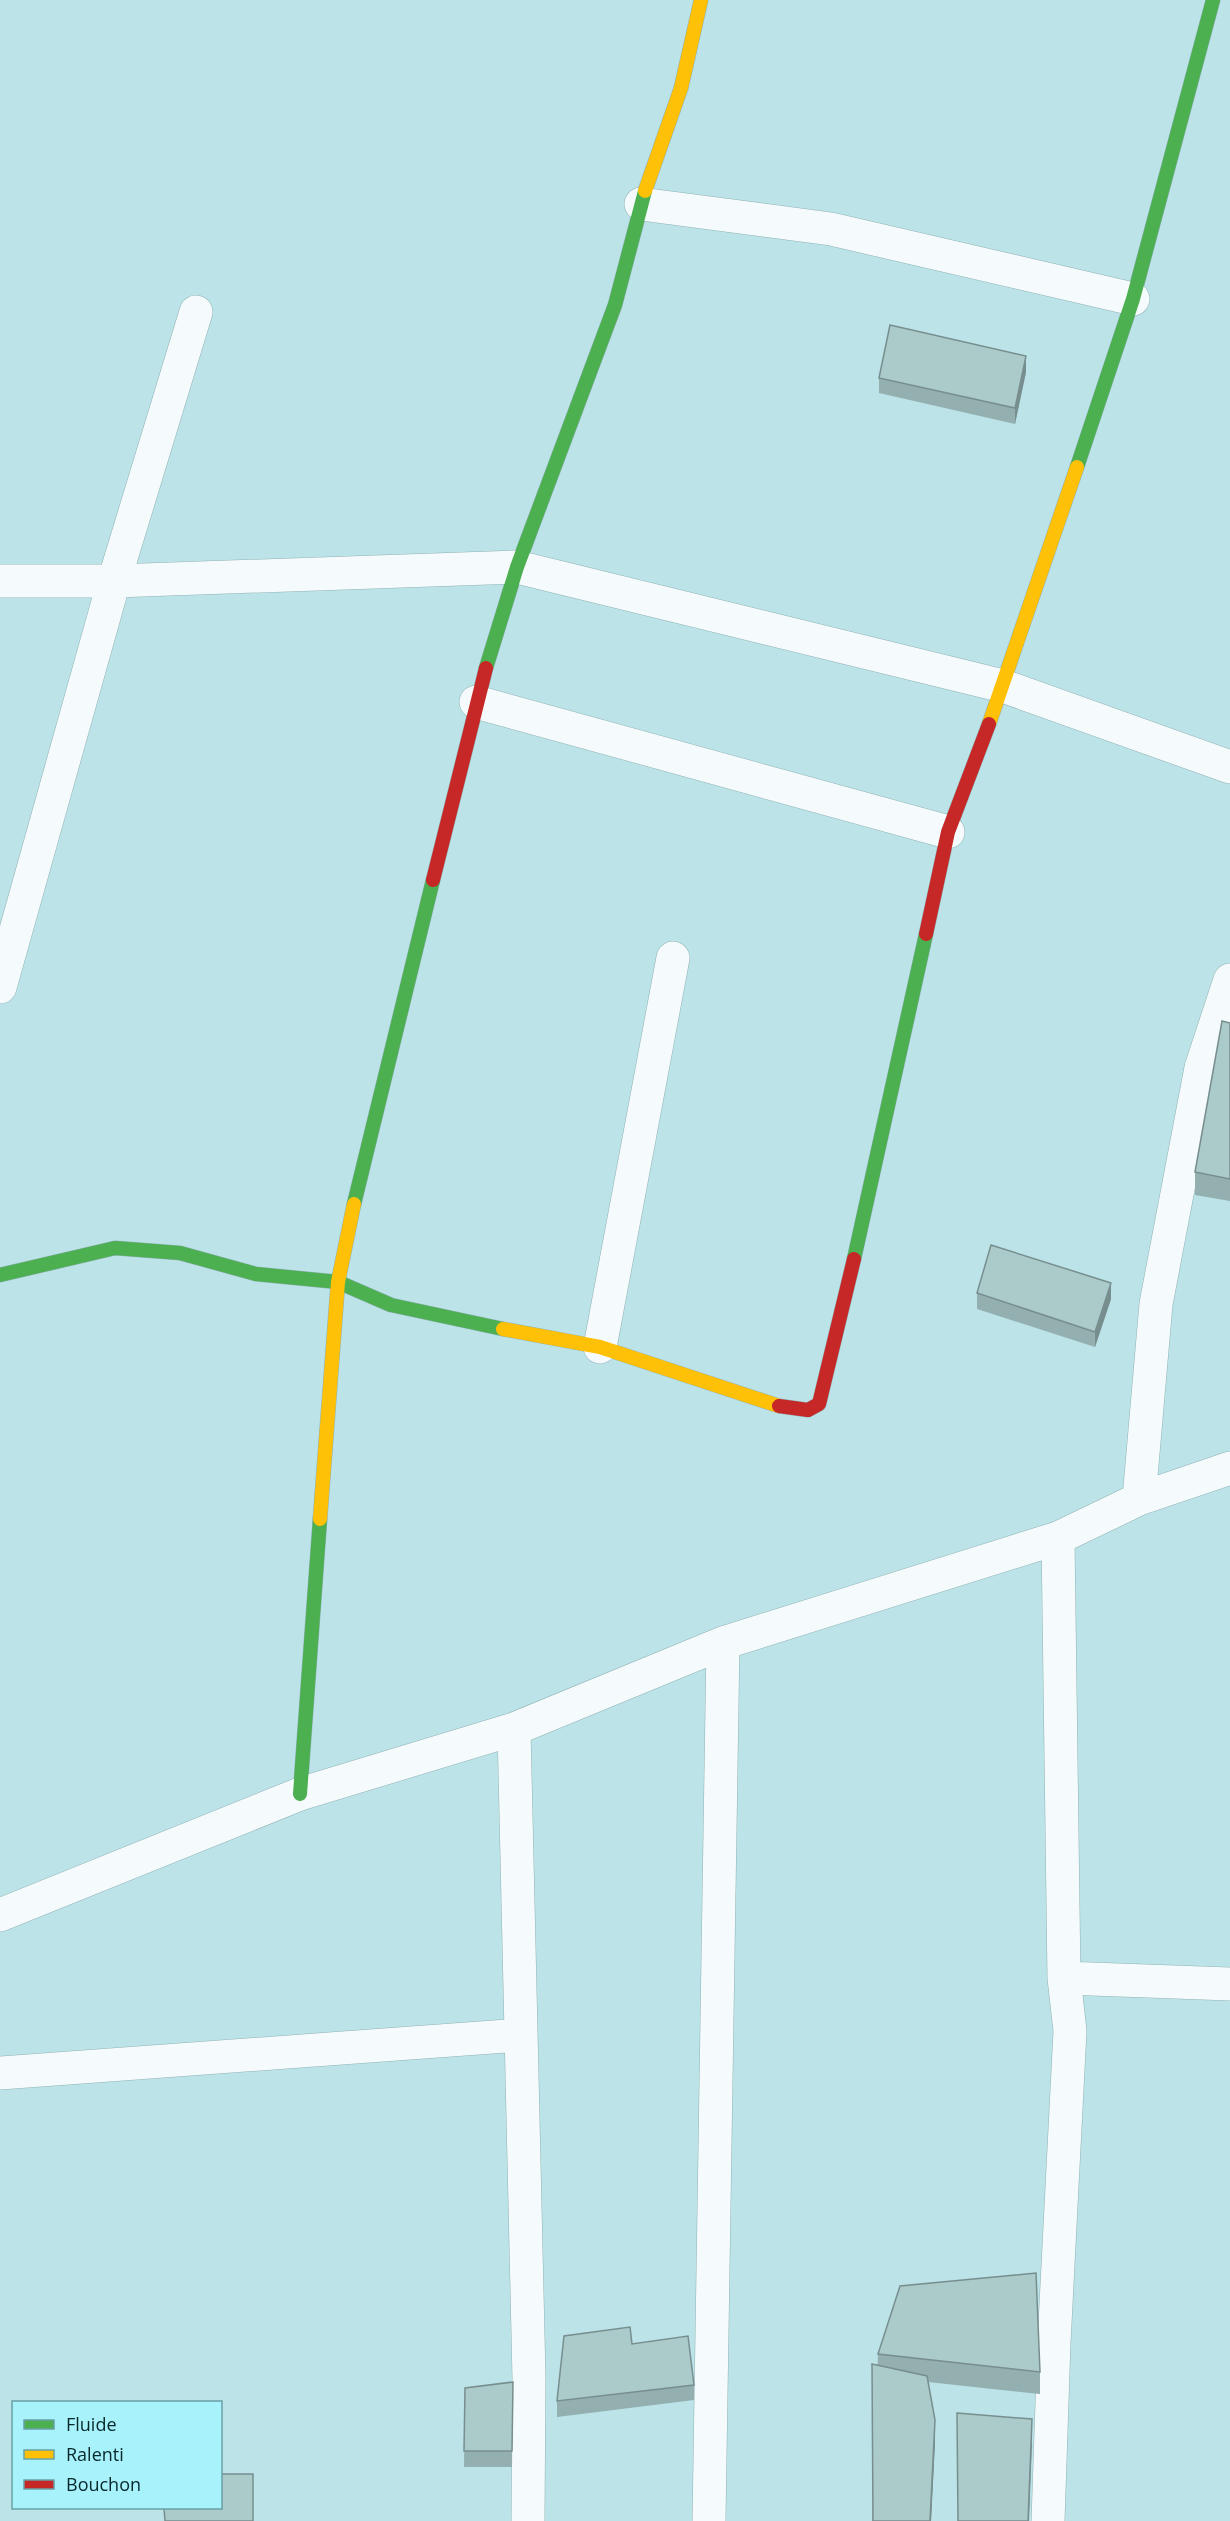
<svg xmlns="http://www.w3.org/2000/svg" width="1230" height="2521" viewBox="0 0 1230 2521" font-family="'Open Sans',sans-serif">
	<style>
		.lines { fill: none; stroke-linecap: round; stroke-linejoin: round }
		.street-casing { stroke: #91b2b5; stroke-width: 34 }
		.fast-casing { stroke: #91b2b5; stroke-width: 15 }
		.slow-casing { stroke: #91b2b5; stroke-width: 15 }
		.jam-casing { stroke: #91b2b5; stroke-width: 15 }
		.street { stroke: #f5fbfc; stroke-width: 33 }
		.fast { stroke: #4caf50; stroke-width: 14 }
		.slow { stroke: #ffc107; stroke-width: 14 }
		.jam { stroke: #c62828; stroke-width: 14 }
		.wall { fill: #93afaf }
		.shaded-wall { fill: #788e8e }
		.building { fill: #abcbcb; stroke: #788e8e; stroke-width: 1.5 }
	</style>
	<rect width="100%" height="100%" fill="#bbe3e8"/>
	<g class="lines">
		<defs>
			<path id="street" d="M 641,204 L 831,229 L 1133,299
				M 0,581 L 114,581 L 517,567 L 1003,686 L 1230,767
				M 476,702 L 948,832
				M 0,987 L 114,581 L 196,312
				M 600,1347 L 673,958
				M 1139,1499 L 1156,1304 L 1201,1068 L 1230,980
				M 514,1729 L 529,2378 L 528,2521
				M 0,1915 L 300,1794 L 514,1729 L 723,1643 L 1058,1538 L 1139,1499 L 1230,1468
				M 1064,1978 L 1230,1984
				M 0,2073 L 521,2035
				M 709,2521 L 723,1643
				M 1048,2521 L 1054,2343 L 1070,2031 L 1064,1978 L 1058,1538"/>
			<path id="fast" d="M 1077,467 L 1133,299 L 1213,0
				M 486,668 L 517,567 L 615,305 L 645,191
				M 354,1204 L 433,880
				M 854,1259 L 926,934
				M 0,1275 L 115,1248 L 180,1253 L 256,1274 L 338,1282 L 391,1305 L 503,1329
				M 300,1794 L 320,1519"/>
			<path id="slow" d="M 645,191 L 681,88 L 701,0
				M 989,724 L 1077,467
				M 503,1329 L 600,1347 L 779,1406
				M 320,1519 L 338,1282 L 354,1204"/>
			<path id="jam" d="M 433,880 L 486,668
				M 926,934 L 948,832 L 989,724
				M 779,1406 L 808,1410 L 819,1404 L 854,1259"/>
		</defs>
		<!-- street casing -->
		<use href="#street" class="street-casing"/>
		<!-- fast casing -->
		<use href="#fast" class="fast-casing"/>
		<!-- slow casing -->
		<use href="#slow" class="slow-casing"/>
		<!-- jam casing -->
		<use href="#jam" class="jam-casing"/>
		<!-- street -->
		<use href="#street" class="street"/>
		<!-- fast -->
		<use href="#fast" class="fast"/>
		<!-- slow -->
		<use href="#slow" class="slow"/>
		<!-- jam -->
		<use href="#jam" class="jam"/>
	</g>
	<!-- wall -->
	<path class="wall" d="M 1026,372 L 1015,424 L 879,393 L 879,378 Z
		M 1230,1023 L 1230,1201 L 1195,1195 L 1195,1172 Z
		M 977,1293 L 1111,1299 L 1095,1347 L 977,1309 Z
		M 632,2344 L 694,2385 L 694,2400 L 557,2417 L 557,2401 Z
		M 878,2354 L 1040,2372 L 1040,2394 L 928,2382 L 935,2442 L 931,2521 L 872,2521 Z
		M 513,2382 L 512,2467 L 464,2467 L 465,2388 Z"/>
	<!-- shaded-wall -->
	<path class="shaded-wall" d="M 1026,356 L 1026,372 L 1015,424 L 1015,408 Z
		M 1111,1283 L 1111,1299 L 1095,1347 L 1095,1332 Z
		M 1032,2419 L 1032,2442 L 1029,2521 L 1028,2521 Z
		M 935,2420 L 935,2442 L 931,2521 L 930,2521 Z"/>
	<!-- building -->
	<path class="building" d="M 890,325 L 1026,356 L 1015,408 L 879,378 Z
		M 1222,1021 L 1230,1023 L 1230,1179 L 1195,1172 Z
		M 991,1245 L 1111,1283 L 1095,1332 L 977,1293 Z
		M 1036,2273 L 1040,2372 L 878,2354 L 900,2286 Z
		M 630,2327 L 632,2344 L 688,2336 L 694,2385 L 557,2401 L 564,2336 Z
		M 872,2364 L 927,2376 L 935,2420 L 930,2521 L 873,2521 Z
		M 513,2382 L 512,2451 L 464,2451 L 465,2388 Z
		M 957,2413 L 1032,2419 L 1028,2521 L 958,2521 Z
		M 220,2474 L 253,2474 L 253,2521 L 165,2521 L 164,2508 L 220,2508 Z"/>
	<!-- legend -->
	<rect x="12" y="2401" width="210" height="108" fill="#a8f2fb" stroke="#68a1a7" stroke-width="1.5"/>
	<rect x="24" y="2420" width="30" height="9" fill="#4caf50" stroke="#68a1a7" stroke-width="1.5"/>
	<text x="66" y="2431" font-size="18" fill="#07272a">Fluide</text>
	<rect x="24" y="2450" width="30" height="9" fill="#ffc107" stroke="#68a1a7" stroke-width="1.5"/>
	<text x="66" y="2461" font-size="18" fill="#07272a">Ralenti</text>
	<rect x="24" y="2480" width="30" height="9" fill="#c62828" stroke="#68a1a7" stroke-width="1.5"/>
	<text x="66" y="2491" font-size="18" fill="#07272a">Bouchon</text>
</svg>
